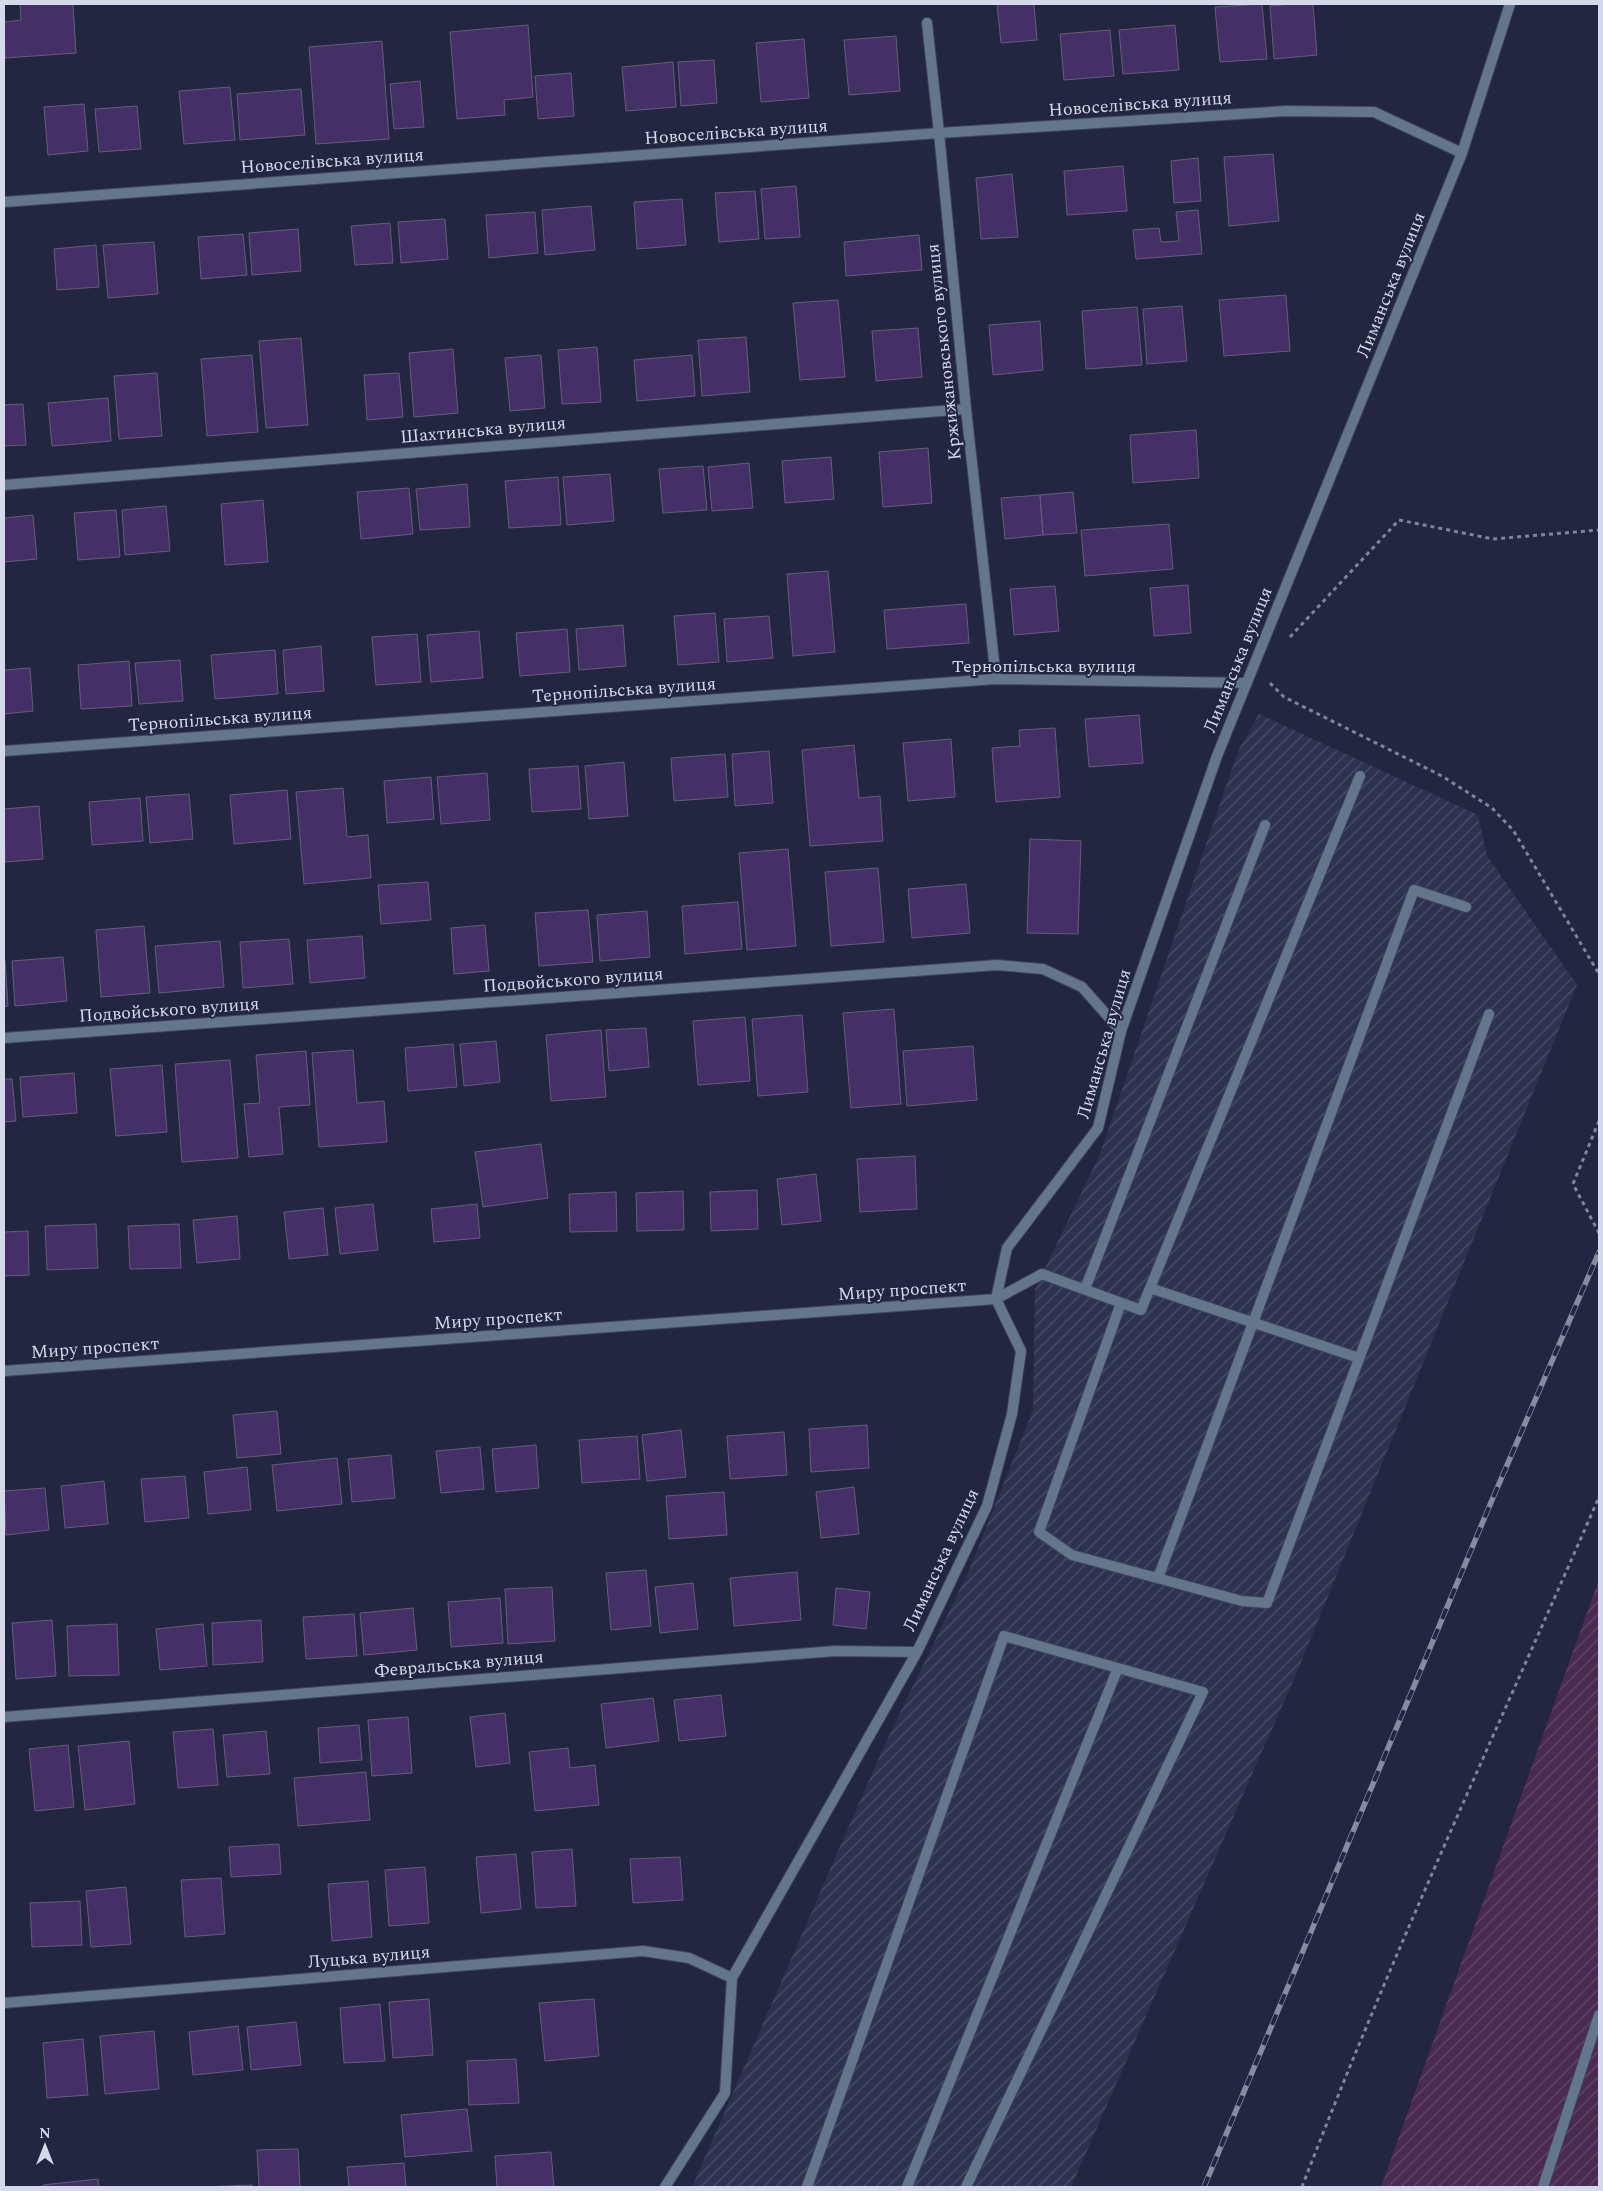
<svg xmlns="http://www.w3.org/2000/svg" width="1603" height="2191" viewBox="0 0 1603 2191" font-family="Spectral,serif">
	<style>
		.industrial { fill: url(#industrial-furrows) }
		.garden { fill: url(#garden-furrows) }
		.building { fill: #443066; stroke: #655c7a }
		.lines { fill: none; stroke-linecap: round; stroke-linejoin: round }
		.lane-casing { stroke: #3f435c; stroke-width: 12 }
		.street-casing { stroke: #3f435c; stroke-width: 12 }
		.path { stroke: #80849a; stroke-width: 3; stroke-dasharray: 4 4; stroke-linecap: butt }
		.lane { stroke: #63768c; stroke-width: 10 }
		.street { stroke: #63768c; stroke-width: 10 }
		.rail-casing { stroke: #878ba0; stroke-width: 5.5 }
		.rail { stroke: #222641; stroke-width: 4; stroke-dasharray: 11; stroke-linecap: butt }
		.labels { text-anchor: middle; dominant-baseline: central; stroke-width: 4; stroke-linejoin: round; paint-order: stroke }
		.street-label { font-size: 18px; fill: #d5d9ea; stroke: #222641 }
	</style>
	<defs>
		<pattern id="industrial-furrows" width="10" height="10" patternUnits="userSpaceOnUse" patternTransform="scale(1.25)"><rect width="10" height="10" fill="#2d3251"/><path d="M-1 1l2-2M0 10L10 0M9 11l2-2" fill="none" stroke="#4b4f6a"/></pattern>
		<pattern id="garden-furrows" width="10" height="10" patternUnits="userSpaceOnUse" patternTransform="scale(1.25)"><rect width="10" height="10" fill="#4a2a50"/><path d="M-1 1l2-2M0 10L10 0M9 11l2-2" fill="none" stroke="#634869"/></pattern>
	</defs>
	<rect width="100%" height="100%" fill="#222641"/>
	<!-- industrial -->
	<path class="industrial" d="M 1259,714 L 1478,815 L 1487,856 L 1577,985 L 1300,1665 L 1071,2187 L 692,2187 L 883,1748 L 970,1568 L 1033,1410 L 1035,1289 L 1100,1154 L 1238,751 Z"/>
	<!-- garden -->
	<path class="garden" d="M 1599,1579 L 1599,2187 L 1381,2187 Z"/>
	<!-- building -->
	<path class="building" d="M 20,4 L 73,4 L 76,53 L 5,58 L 4,22 L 21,20 Z
		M 997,4 L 1034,4 L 1037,40 L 1001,43 Z
		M 1262,4 L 1267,59 L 1220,62 L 1215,7 Z
		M 1294,4 L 1313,4 L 1317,55 L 1274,59 L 1270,6 Z
		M 528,25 L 533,97 L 504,100 L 505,115 L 457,119 L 450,32 Z
		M 1175,25 L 1179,70 L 1123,74 L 1119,30 Z
		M 1110,30 L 1114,76 L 1064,80 L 1060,34 Z
		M 896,36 L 900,91 L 849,95 L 844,40 Z
		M 804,39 L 809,98 L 761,102 L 756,43 Z
		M 382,41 L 389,139 L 316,144 L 309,47 Z
		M 714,60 L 717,103 L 681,106 L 678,62 Z
		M 673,62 L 676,107 L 626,111 L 622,67 Z
		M 571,73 L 574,116 L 538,119 L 535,76 Z
		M 420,81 L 424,127 L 394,129 L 390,84 Z
		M 230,87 L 235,140 L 184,144 L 179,91 Z
		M 301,89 L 305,135 L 240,140 L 237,94 Z
		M 84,104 L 88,151 L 48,155 L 44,107 Z
		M 137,106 L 141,149 L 99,152 L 95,109 Z
		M 1273,154 L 1279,221 L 1229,226 L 1224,157 Z
		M 1198,158 L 1201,201 L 1174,203 L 1171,161 Z
		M 1123,166 L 1127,211 L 1067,215 L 1064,171 Z
		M 1012,174 L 1018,237 L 981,239 L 976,178 Z
		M 796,186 L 800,237 L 765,239 L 761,189 Z
		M 755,191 L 759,239 L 719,242 L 715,193 Z
		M 682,199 L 686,245 L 637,249 L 634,202 Z
		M 591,206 L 595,250 L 545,255 L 542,210 Z
		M 1198,210 L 1202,254 L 1136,259 L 1133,230 L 1159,228 L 1161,242 L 1179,241 L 1176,212 Z
		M 535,212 L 538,253 L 489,258 L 486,215 Z
		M 445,219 L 448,259 L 401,263 L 398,222 Z
		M 390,223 L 393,263 L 355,265 L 351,226 Z
		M 298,229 L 301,271 L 252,275 L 249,233 Z
		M 243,234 L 247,275 L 201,279 L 198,237 Z
		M 919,235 L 922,270 L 846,276 L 844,242 Z
		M 154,242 L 158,294 L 108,298 L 103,245 Z
		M 96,245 L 99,287 L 57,290 L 54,249 Z
		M 1286,295 L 1290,351 L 1224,356 L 1219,300 Z
		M 838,300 L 845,377 L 800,380 L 793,303 Z
		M 1182,306 L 1187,361 L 1147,364 L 1143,309 Z
		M 1137,307 L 1142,365 L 1086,369 L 1082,311 Z
		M 1040,321 L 1043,370 L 993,375 L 989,325 Z
		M 918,328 L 922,377 L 876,381 L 872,331 Z
		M 746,337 L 750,392 L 702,396 L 698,340 Z
		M 301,338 L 308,425 L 266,428 L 259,341 Z
		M 597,347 L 601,402 L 562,404 L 558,350 Z
		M 453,349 L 458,413 L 414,417 L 409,353 Z
		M 252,355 L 258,432 L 207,436 L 201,359 Z
		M 541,355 L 545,408 L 510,411 L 505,358 Z
		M 692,355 L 695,396 L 637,401 L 634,360 Z
		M 157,373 L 162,436 L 119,439 L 114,376 Z
		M 399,373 L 403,417 L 367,420 L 364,375 Z
		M 108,398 L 111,441 L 52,446 L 48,403 Z
		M 23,404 L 26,445 L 4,446 L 4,405 Z
		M 1196,430 L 1199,478 L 1133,483 L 1130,435 Z
		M 928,448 L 932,503 L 883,507 L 879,452 Z
		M 831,457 L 834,499 L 785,503 L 782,461 Z
		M 749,463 L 753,508 L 712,511 L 708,467 Z
		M 703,466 L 707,510 L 663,513 L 659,469 Z
		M 610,474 L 614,521 L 567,525 L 563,477 Z
		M 558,477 L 561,525 L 509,528 L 505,481 Z
		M 467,484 L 470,527 L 420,530 L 416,489 Z
		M 409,488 L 413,534 L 361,539 L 357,492 Z
		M 1073,492 L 1077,533 L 1043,535 L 1040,495 Z
		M 1040,495 L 1043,535 L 1005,539 L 1001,498 Z
		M 263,500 L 268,562 L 225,565 L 221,504 Z
		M 166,506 L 170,551 L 125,555 L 122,510 Z
		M 116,510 L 120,557 L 78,560 L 74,513 Z
		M 33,515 L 37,559 L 4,562 L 4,518 Z
		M 1169,524 L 1173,569 L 1085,576 L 1081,530 Z
		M 828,571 L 835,652 L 793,656 L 787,574 Z
		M 1188,585 L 1191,633 L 1154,636 L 1150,588 Z
		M 1055,586 L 1059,631 L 1014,635 L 1010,589 Z
		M 966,604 L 969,643 L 887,649 L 884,610 Z
		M 715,613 L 719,662 L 678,665 L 674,616 Z
		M 769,616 L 773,658 L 727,662 L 724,619 Z
		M 623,625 L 626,666 L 579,670 L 576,629 Z
		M 567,629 L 570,672 L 520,676 L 516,633 Z
		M 479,631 L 483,678 L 431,682 L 427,635 Z
		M 417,634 L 421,682 L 376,685 L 372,637 Z
		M 321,646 L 324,691 L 286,694 L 283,650 Z
		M 275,650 L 278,694 L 215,699 L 211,655 Z
		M 180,660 L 183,701 L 139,704 L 135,663 Z
		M 129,661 L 132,706 L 81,709 L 78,665 Z
		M 30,668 L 33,711 L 4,714 L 4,670 Z
		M 1139,715 L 1143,763 L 1089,767 L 1085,719 Z
		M 1055,728 L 1060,797 L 996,802 L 992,748 L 1020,746 L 1019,730 Z
		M 951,739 L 955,797 L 908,801 L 903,743 Z
		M 854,745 L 859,798 L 880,796 L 883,841 L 810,846 L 802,750 Z
		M 769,751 L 773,803 L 735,806 L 732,754 Z
		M 725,754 L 728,797 L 674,801 L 671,758 Z
		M 624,762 L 628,816 L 589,819 L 585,766 Z
		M 578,766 L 581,809 L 532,812 L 529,769 Z
		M 487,773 L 490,820 L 441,824 L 437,777 Z
		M 431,777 L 434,819 L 387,823 L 384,781 Z
		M 343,788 L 347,837 L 368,835 L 371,878 L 304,884 L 296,792 Z
		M 287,790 L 291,839 L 234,844 L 230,795 Z
		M 189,794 L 193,839 L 150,843 L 146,797 Z
		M 140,798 L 143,841 L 92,845 L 89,802 Z
		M 39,806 L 43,859 L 5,862 L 4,809 Z
		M 1030,839 L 1081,841 L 1078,934 L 1027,933 Z
		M 788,849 L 796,946 L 747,950 L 739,853 Z
		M 878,868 L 884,942 L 831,946 L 825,872 Z
		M 428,882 L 431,920 L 381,924 L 378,885 Z
		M 966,884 L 970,933 L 912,938 L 908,889 Z
		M 738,902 L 742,949 L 685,954 L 682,906 Z
		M 588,910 L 593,962 L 539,966 L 535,913 Z
		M 647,911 L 650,957 L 600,961 L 597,915 Z
		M 485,925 L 489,971 L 454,974 L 451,928 Z
		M 144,926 L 150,993 L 101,997 L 96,930 Z
		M 362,936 L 365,978 L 310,983 L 307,940 Z
		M 289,939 L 293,984 L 243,988 L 240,942 Z
		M 220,941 L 224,987 L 159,993 L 155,946 Z
		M 63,957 L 67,1001 L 15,1006 L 12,961 Z
		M 5,960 L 8,1006 L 4,1007 L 4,960 Z
		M 894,1009 L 901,1104 L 851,1108 L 843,1013 Z
		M 802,1015 L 808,1092 L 758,1096 L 752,1019 Z
		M 745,1017 L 750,1081 L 698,1085 L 693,1021 Z
		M 646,1028 L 649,1067 L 609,1071 L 606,1030 Z
		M 601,1030 L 606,1097 L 551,1101 L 546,1035 Z
		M 496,1041 L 500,1082 L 464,1086 L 460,1044 Z
		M 453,1044 L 457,1087 L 408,1091 L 405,1048 Z
		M 973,1046 L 977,1100 L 907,1106 L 903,1051 Z
		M 353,1050 L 357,1103 L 384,1101 L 387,1142 L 319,1147 L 312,1053 Z
		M 306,1051 L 310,1105 L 279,1107 L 283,1154 L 249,1157 L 244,1104 L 260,1103 L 256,1055 Z
		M 230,1060 L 238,1158 L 182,1162 L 175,1064 Z
		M 162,1065 L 167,1132 L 116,1136 L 110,1069 Z
		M 74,1073 L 77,1113 L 23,1117 L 20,1077 Z
		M 4,1079 L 12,1079 L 16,1121 L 4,1122 Z
		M 541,1144 L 548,1198 L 483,1207 L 475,1152 Z
		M 915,1156 L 917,1209 L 860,1212 L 857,1159 Z
		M 816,1174 L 821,1221 L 782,1225 L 777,1179 Z
		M 757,1190 L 758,1229 L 711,1231 L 710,1192 Z
		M 683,1191 L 684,1230 L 637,1231 L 636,1193 Z
		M 616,1192 L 617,1231 L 570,1232 L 569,1194 Z
		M 373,1204 L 378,1250 L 340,1254 L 335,1208 Z
		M 477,1204 L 480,1238 L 434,1242 L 431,1209 Z
		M 323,1208 L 328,1255 L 289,1259 L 284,1212 Z
		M 237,1216 L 240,1259 L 197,1263 L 193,1220 Z
		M 96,1224 L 98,1268 L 47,1270 L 45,1226 Z
		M 179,1224 L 181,1268 L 130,1269 L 128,1226 Z
		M 28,1231 L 29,1275 L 4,1276 L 4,1232 Z
		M 277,1411 L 281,1454 L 237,1458 L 233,1415 Z
		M 867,1425 L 869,1468 L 811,1472 L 809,1429 Z
		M 681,1430 L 686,1477 L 647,1481 L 642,1435 Z
		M 784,1432 L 787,1475 L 730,1479 L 727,1436 Z
		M 637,1436 L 640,1479 L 582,1483 L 579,1440 Z
		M 536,1445 L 539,1488 L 496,1492 L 492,1449 Z
		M 480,1447 L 484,1489 L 441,1493 L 436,1451 Z
		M 391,1455 L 395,1498 L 352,1502 L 348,1459 Z
		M 337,1458 L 342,1504 L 277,1511 L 272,1465 Z
		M 247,1467 L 251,1510 L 208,1514 L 204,1472 Z
		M 185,1476 L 189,1518 L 145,1522 L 141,1479 Z
		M 104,1481 L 108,1524 L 65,1528 L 61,1486 Z
		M 854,1487 L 859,1534 L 821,1538 L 816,1492 Z
		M 45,1488 L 49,1530 L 6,1535 L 4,1491 Z
		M 724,1492 L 727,1535 L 669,1539 L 666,1496 Z
		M 646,1570 L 651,1626 L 611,1630 L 606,1573 Z
		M 797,1572 L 801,1620 L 734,1626 L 730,1578 Z
		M 693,1583 L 698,1629 L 660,1633 L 655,1587 Z
		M 552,1587 L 555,1641 L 508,1644 L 505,1589 Z
		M 836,1588 L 870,1592 L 866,1629 L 833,1625 Z
		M 500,1598 L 503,1643 L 451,1647 L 448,1602 Z
		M 413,1608 L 417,1650 L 364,1655 L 360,1613 Z
		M 354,1614 L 357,1656 L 306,1659 L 303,1617 Z
		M 52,1620 L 56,1676 L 16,1679 L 12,1623 Z
		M 261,1620 L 263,1662 L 213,1665 L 212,1623 Z
		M 117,1624 L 119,1675 L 69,1676 L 67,1626 Z
		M 203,1624 L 207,1666 L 160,1670 L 156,1629 Z
		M 721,1695 L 726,1736 L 679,1741 L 674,1700 Z
		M 653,1698 L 659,1741 L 606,1748 L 601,1704 Z
		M 505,1713 L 510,1763 L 476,1767 L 470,1717 Z
		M 408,1717 L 412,1773 L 372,1776 L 368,1720 Z
		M 359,1725 L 362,1760 L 320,1763 L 318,1728 Z
		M 213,1729 L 218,1785 L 178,1788 L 173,1732 Z
		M 266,1731 L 270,1774 L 227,1777 L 223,1735 Z
		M 129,1741 L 135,1804 L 85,1810 L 78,1746 Z
		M 68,1745 L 74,1807 L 35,1811 L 29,1749 Z
		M 568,1748 L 570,1768 L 595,1765 L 599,1805 L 535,1811 L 529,1752 Z
		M 366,1772 L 370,1820 L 298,1826 L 294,1778 Z
		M 279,1844 L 281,1874 L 231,1877 L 229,1847 Z
		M 572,1849 L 576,1906 L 536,1908 L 532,1852 Z
		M 516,1854 L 521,1909 L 481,1913 L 476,1857 Z
		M 680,1857 L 683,1900 L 633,1903 L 630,1859 Z
		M 425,1867 L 429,1923 L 389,1926 L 385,1870 Z
		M 221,1878 L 225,1934 L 185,1937 L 181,1880 Z
		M 368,1881 L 372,1937 L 332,1941 L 328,1884 Z
		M 126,1887 L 131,1944 L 91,1947 L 86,1891 Z
		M 80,1901 L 82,1945 L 32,1947 L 30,1903 Z
		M 429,1999 L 433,2055 L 393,2058 L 389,2002 Z
		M 594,1999 L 599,2056 L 545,2061 L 539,2003 Z
		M 380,2004 L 385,2061 L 344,2063 L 340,2008 Z
		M 296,2022 L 301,2065 L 251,2070 L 247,2027 Z
		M 238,2026 L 243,2070 L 193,2075 L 189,2032 Z
		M 154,2031 L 159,2089 L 105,2094 L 100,2036 Z
		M 83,2039 L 88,2095 L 47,2098 L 43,2043 Z
		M 516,2059 L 519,2103 L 469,2105 L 467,2061 Z
		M 467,2109 L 472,2151 L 405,2157 L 401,2115 Z
		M 298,2149 L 300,2187 L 259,2187 L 257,2150 Z
		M 551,2152 L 554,2187 L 497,2187 L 495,2156 Z
		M 404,2163 L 406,2187 L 349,2187 L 347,2167 Z
		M 98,2179 L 99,2187 L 43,2187 L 43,2185 Z
		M 252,2185 L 252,2187 L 204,2187 Z"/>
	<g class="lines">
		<defs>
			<path id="lane" d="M 927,23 L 939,133
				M 1150,1288 L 1359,1358
				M 1085,1289 L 1265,825
				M 996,1299 L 1042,1274 L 1141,1310 L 1360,776
				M 1121,1303 L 1039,1532 L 1072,1555 L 1242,1601 L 1267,1603 L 1489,1014
				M 1158,1578 L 1414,890 L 1466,907
				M 807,2187 L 1004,1636 L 1203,1692 L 966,2187
				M 907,2187 L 1118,1668
				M 1543,2187 L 1599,2015"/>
			<path id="street" d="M 939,133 L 966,409 L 996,679
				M 4,202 L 939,133 L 1286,111 L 1374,112 L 1462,153
				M 4,485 L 966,409
				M 4,751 L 996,679 L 1247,683
				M 4,1038 L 997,965 L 1043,969 L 1082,987 L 1121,1031
				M 4,1371 L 996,1299
				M 4,1717 L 835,1651 L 917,1652
				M 4,2003 L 643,1951 L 689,1958 L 732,1978
				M 665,2187 L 725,2093 L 732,1978 L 917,1652 L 987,1506 L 1012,1414 L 1021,1351 L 996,1299 L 1007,1248 L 1098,1128 L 1121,1031 L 1217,756 L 1462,153 L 1510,4"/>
		</defs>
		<!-- lane casing -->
		<use href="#lane" class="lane-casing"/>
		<!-- street casing -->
		<use href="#street" class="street-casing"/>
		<!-- path -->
		<path class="path" d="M 1290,637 L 1399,520 L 1493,539 L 1599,530
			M 1270,683 L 1284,697 L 1442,776 L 1492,808 L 1513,830 L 1599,974
			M 1599,1121 L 1573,1184 L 1599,1233
			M 1302,2187 C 1392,1953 1499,1726 1599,1497"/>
		<!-- lane -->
		<use href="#lane" class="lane"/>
		<!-- street -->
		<use href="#street" class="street"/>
		<defs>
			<path id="rail" d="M 1204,2187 L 1492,1500 L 1599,1252"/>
		</defs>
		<!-- rail casing -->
		<use href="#rail" class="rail-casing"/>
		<!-- rail -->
		<use href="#rail" class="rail"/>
	</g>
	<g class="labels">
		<!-- street labels -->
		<g class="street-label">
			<text transform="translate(1140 104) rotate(-4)">Новоселівська вулиця</text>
			<text transform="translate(736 132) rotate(-4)">Новоселівська вулиця</text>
			<text transform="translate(332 161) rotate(-4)">Новоселівська вулиця</text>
			<text transform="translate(1391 285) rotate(-68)">Лиманська вулиця</text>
			<text transform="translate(944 352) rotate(-96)">Кржижановського вулиця</text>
			<text transform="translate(483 430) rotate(-5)">Шахтинська вулиця</text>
			<text transform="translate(1238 660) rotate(-68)">Лиманська вулиця</text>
			<text x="1044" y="666">Тернопільська вулиця</text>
			<text transform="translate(624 690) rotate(-4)">Тернопільська вулиця</text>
			<text transform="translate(220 719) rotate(-4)">Тернопільська вулиця</text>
			<text transform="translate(573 980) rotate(-4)">Подвойського вулиця</text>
			<text transform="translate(169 1010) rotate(-4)">Подвойського вулиця</text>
			<text transform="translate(1104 1044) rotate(-74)">Лиманська вулиця</text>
			<text transform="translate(902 1290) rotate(-4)">Миру проспект</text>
			<text transform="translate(498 1319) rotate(-4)">Миру проспект</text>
			<text transform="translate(95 1348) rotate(-4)">Миру проспект</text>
			<text transform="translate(941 1560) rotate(-65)">Лиманська вулиця</text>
			<text transform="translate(459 1664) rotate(-5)">Февральська вулиця</text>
			<text transform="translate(369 1957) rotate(-5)">Луцька вулиця</text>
		</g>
	</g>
	<!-- border -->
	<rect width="1603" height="2191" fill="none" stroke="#d5d9ea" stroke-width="10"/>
	<!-- north arrow -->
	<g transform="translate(45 2146)" stroke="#222641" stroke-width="4" paint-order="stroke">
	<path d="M0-4L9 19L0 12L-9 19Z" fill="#d5d9ea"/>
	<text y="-8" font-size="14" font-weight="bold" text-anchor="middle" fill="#d5d9ea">N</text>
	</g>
</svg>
